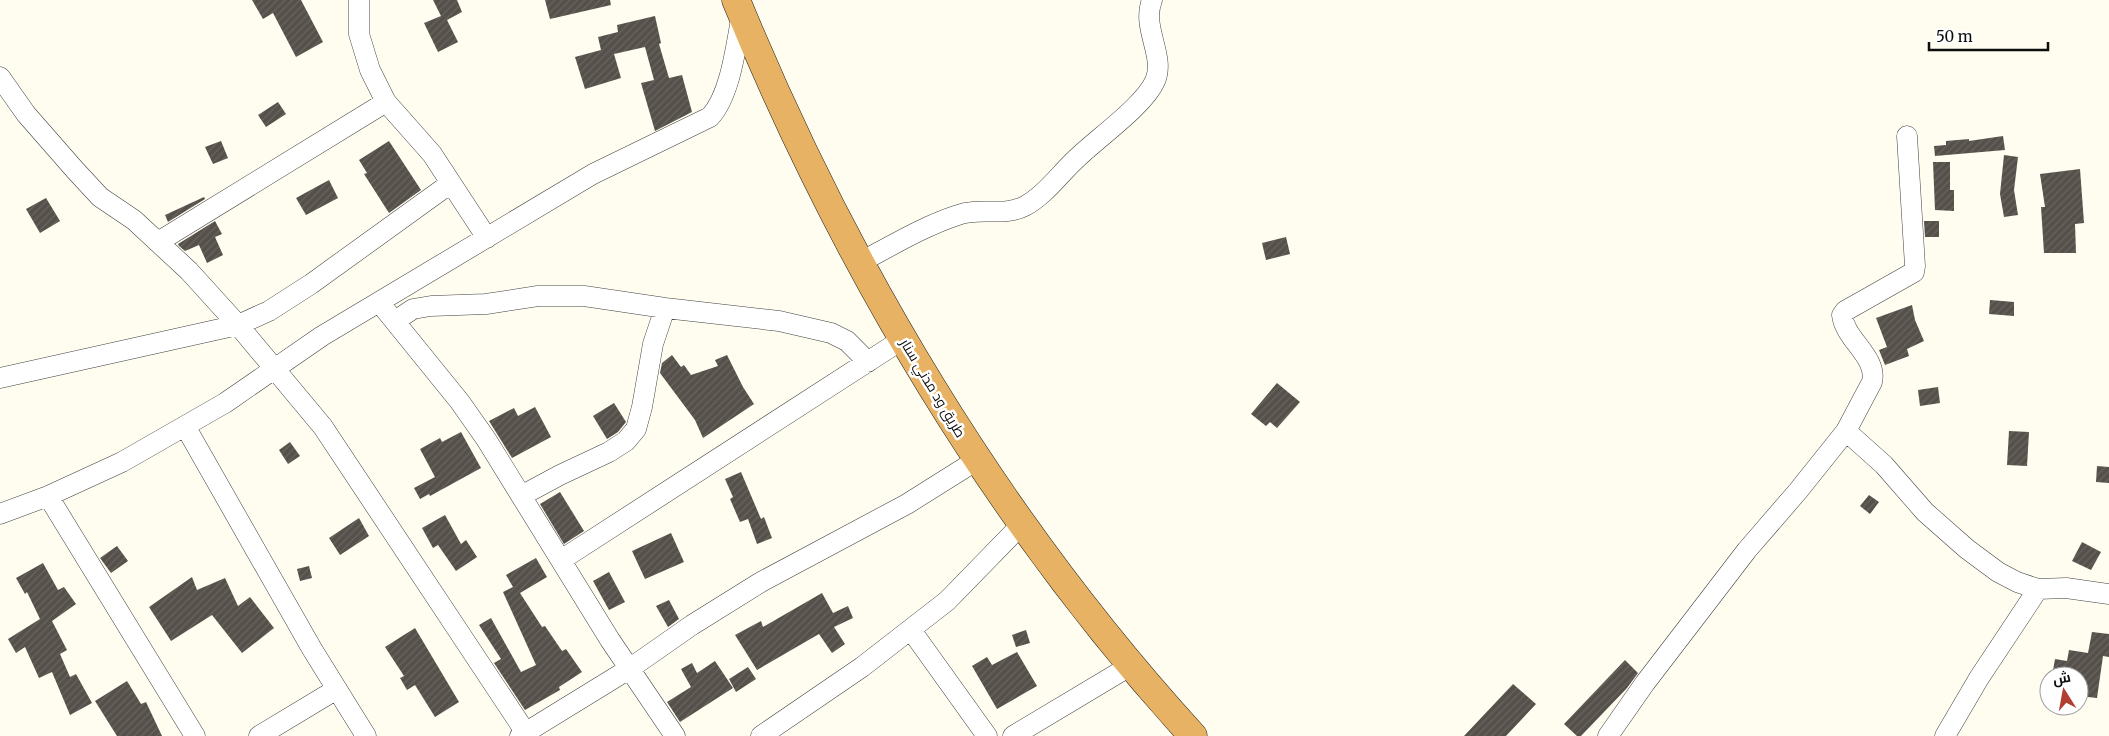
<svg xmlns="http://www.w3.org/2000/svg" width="2109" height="736" viewBox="0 0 2109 736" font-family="Merriweather,Cairo,serif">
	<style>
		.building { fill: url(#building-hatch) }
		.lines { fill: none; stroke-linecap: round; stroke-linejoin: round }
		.minor-casing { stroke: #404040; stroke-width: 21 }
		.highway-casing { stroke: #1e1e1e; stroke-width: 29 }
		.minor { stroke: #fff; stroke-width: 20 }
		.highway { stroke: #e7b263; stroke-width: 28 }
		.labels { text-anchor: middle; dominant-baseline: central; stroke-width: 5; stroke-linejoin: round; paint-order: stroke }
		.street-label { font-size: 14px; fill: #0d0d0d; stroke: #fff }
	</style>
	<defs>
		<pattern id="building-hatch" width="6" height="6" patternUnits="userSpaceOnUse" patternTransform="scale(1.25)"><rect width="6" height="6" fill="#55504a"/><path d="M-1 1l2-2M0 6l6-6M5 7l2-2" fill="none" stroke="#686460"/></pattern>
	</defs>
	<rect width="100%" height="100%" fill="#fefdef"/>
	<!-- building -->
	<path class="building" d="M 252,0 L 301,0 L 323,42 L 296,57 L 273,13 L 263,19 Z
		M 433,0 L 457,0 L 462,12 L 447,20 L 458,42 L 438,52 L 424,23 L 441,16 Z
		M 545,0 L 610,0 L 611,5 L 550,19 Z
		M 655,16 L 661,43 L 659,44 L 669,78 L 682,75 L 692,112 L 655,131 L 641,83 L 654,80 L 645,47 L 614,54 L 621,78 L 585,89 L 575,57 L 601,50 L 598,37 L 618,32 L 617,25 Z
		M 278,102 L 286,114 L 266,127 L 258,115 Z
		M 2003,136 L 2005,150 L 1935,156 L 1934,146 L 1946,145 L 1946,141 L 1969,139 L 1969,141 Z
		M 221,141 L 228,158 L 213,164 L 205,147 Z
		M 389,141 L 421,190 L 389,213 L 364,174 L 367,173 L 359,160 Z
		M 2004,155 L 2018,157 L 2014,190 L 2018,215 L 2004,217 L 2000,194 Z
		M 1933,162 L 1950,162 L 1950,190 L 1954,190 L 1954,211 L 1935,210 Z
		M 2080,169 L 2084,223 L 2075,224 L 2076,253 L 2044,253 L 2041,207 L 2045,207 L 2040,174 Z
		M 329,180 L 338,198 L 306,215 L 296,198 Z
		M 204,197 L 205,199 L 168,222 L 165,215 Z
		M 46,198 L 60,221 L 40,233 L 26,209 Z
		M 215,221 L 222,234 L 215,237 L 223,255 L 207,263 L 199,245 L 185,251 L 179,246 L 178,244 Z
		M 1924,221 L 1939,221 L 1939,237 L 1925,237 Z
		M 1286,237 L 1290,254 L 1266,260 L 1262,243 Z
		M 1990,300 L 2014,302 L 2014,316 L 1989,314 Z
		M 1912,305 L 1915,320 L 1924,341 L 1907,349 L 1909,356 L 1885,365 L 1879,350 L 1887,347 L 1876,318 Z
		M 672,355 L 681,367 L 684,365 L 691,375 L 718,366 L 715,360 L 727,355 L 743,387 L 754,404 L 703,438 L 695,420 L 660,373 L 662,363 Z
		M 1277,383 L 1300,402 L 1277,428 L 1270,422 L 1266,426 L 1251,414 Z
		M 1938,387 L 1940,403 L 1920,406 L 1918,390 Z
		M 614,403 L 626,422 L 618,432 L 607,439 L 593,416 Z
		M 535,407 L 551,437 L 512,458 L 489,421 L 514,408 L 518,416 Z
		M 2009,431 L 2029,432 L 2027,466 L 2007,465 Z
		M 461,432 L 481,468 L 430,496 L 429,494 L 420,499 L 414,488 L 435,477 L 420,449 L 440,438 L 442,442 Z
		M 290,442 L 300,456 L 288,464 L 279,450 Z
		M 2097,466 L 2109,467 L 2109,483 L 2096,482 Z
		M 741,472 L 761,519 L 764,517 L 772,538 L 757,544 L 748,519 L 740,522 L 730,499 L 733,497 L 725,479 Z
		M 560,492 L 584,531 L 564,544 L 540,504 Z
		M 1869,495 L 1879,502 L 1870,514 L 1860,506 Z
		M 445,515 L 461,544 L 466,540 L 477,557 L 456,571 L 438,545 L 433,548 L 422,528 Z
		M 359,518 L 369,536 L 340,555 L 329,538 Z
		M 671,533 L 684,562 L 645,579 L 632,551 Z
		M 2082,542 L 2101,552 L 2091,570 L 2072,561 Z
		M 117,546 L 128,561 L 111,573 L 100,558 Z
		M 536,558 L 547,577 L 520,593 L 542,627 L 545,626 L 562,651 L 566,649 L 582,672 L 559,687 L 560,690 L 525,710 L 494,663 L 501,659 L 479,625 L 491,618 L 521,672 L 536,665 L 503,592 L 513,587 L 506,575 Z
		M 43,563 L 58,590 L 64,587 L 76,604 L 52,621 L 67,650 L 60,654 L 70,677 L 76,674 L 92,703 L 70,715 L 52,672 L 39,678 L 25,647 L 16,653 L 8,639 L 40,619 L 27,592 L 25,594 L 16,578 Z
		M 309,566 L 312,578 L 300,581 L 297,569 Z
		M 609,572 L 625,602 L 609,610 L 593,581 Z
		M 192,577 L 197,590 L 225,578 L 238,606 L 250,597 L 274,628 L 242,653 L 212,615 L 171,641 L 149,607 Z
		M 822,593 L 833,613 L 848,606 L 853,618 L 834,627 L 845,644 L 832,653 L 819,634 L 757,670 L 735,635 L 761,621 L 763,627 Z
		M 669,600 L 679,619 L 668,627 L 656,606 Z
		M 415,628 L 459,702 L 435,717 L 415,685 L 407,690 L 400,678 L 404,676 L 385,647 Z
		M 1026,630 L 1030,643 L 1016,647 L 1012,635 Z
		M 2092,632 L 2109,634 L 2109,657 L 2103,656 L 2097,698 L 2079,696 L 2079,676 L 2052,676 L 2055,659 L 2067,661 L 2069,650 L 2088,653 Z
		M 1017,652 L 1037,686 L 997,709 L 972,666 L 987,657 L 992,665 Z
		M 1625,660 L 1638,673 L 1627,688 L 1581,736 L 1577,736 L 1564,724 Z
		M 715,661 L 733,688 L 680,722 L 667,702 L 691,687 L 681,669 L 692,663 L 697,673 Z
		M 748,667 L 756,679 L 736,692 L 729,679 Z
		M 127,681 L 141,704 L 146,702 L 162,736 L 117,736 L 95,701 Z
		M 1513,684 L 1536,704 L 1506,736 L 1464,736 Z"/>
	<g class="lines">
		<defs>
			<path id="minor" d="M 359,0 L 359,34 L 370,70 L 386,102 L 432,154 L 487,238
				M 0,77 L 26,114 L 75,170 L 100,197 L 134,220 L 189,271 L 238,325 L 323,427 L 528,736
				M 158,242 L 386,102
				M 859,263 C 891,246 924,226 958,215 C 979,207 1004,217 1025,206 C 1045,195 1059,175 1075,160 C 1096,139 1144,106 1155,81 C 1166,56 1141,28 1152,0
				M 379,302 L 460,402 L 486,439 L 610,640 L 675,736
				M 395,321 L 413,309 L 431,306 L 486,304 L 538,296 L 584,296 L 665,308 L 779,321 L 831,333 L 847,341 L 868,362
				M 0,378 L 238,325 L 269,311 L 311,284 L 451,183
				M 185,426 L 312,649 L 366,736
				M 1846,431 L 1884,465 L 1925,512 L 1967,549 L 1998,572 L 2017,582 L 2038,589 L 2066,588 L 2109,594
				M 48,496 L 195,736
				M 521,496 L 560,475 L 609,452 L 626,441 L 636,429 L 642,407 L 653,344 L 665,308
				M 0,514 L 48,496 L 122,462 L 225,403 L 322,336 L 593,174 L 710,117 C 731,94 736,45 742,14
				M 561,560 L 903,339
				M 911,630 L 987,736
				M 259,736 L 337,689
				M 520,736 L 629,669 L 692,625 L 761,582 L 907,504 L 977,460
				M 761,736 L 862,667 L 947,601 L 1021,525
				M 1013,736 L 1130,666
				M 1608,736 L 1645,683 L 1747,550 L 1798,491 L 1846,431 L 1872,382 C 1878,357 1845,340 1842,315 L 1845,311 L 1914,272 L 1915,266 L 1907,136
				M 1945,736 L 1979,678 L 2038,589"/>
			<path id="highway" d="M 736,0 C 846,268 997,521 1193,736"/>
		</defs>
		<!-- minor casing -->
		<use href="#minor" class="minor-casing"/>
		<!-- highway casing -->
		<use href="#highway" class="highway-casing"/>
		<!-- minor -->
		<use href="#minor" class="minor"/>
		<!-- highway -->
		<use href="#highway" class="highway"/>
	</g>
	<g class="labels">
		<!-- street labels -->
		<g class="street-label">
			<text transform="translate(933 388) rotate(59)">طريق ود مدني سنار</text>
		</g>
	</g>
	<!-- north arrow -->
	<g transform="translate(2064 691) rotate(349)"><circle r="24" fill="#ffffff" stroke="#9e9e9e"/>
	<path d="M0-4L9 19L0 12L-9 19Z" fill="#b13e31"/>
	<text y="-8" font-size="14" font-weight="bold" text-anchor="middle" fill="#0d0d0d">ش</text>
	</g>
	<!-- scale -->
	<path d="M1929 42v8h119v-8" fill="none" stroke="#0d0d0d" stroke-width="2.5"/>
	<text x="1936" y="42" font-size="15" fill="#0d0d0d" stroke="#ffffff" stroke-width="4" paint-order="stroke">50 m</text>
</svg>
